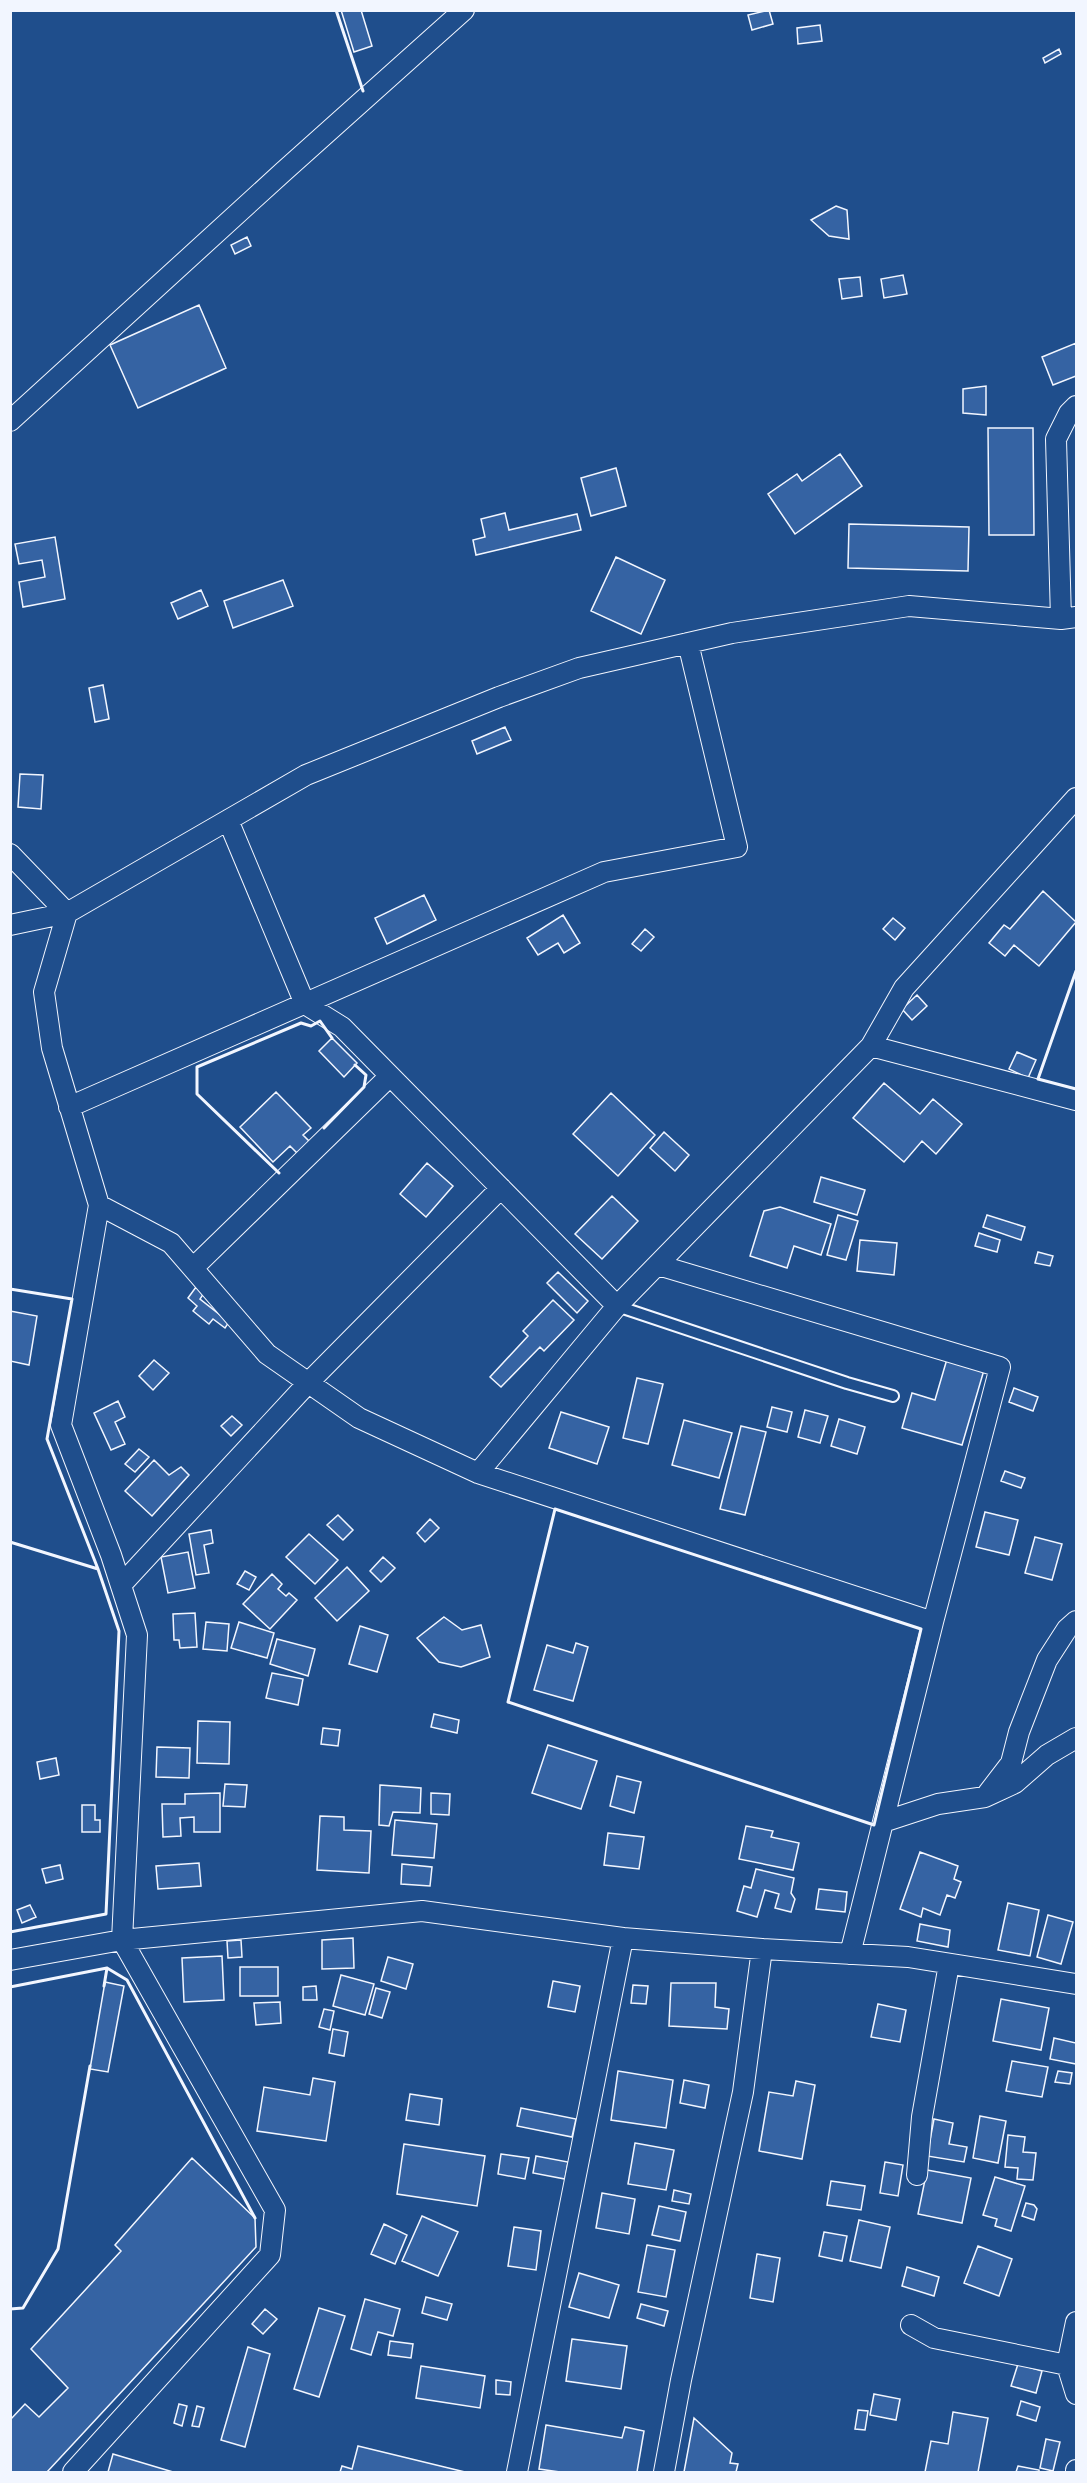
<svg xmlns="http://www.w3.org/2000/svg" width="1087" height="2483" viewBox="0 0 1087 2483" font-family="Jost,sans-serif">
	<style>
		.building { fill: #3563a3; stroke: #f2f6ff; stroke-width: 1.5 }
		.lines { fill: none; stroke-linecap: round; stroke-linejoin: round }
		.lane-casing { stroke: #f2f6ff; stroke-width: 14 }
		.street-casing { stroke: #f2f6ff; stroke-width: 22 }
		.lane { stroke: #1f4e8c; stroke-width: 10 }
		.street { stroke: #1f4e8c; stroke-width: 20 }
		.wall { stroke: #f2f6ff; stroke-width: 3 }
	</style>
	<rect width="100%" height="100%" fill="#1f4e8c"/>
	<!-- building -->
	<path class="building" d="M 341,10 L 361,10 L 372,46 L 354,52 Z
		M 769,10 L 773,24 L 752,30 L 748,15 Z
		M 820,25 L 822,41 L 798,44 L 797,28 Z
		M 1059,49 L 1061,54 L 1045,63 L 1043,58 Z
		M 836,206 L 847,210 L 849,239 L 829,236 L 811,220 Z
		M 247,237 L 251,246 L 235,254 L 231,245 Z
		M 903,275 L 907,294 L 884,298 L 881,279 Z
		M 860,277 L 862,296 L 842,299 L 839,279 Z
		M 199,305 L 226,368 L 138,408 L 110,345 Z
		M 1076,343 L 1076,376 L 1053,385 L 1042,357 Z
		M 986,386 L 986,415 L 963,413 L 963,389 Z
		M 988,428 L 1033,428 L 1034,535 L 989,535 Z
		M 840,454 L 862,486 L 795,534 L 768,494 L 797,474 L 802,481 Z
		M 616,468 L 626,506 L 591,516 L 581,478 Z
		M 505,513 L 509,530 L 577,514 L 581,530 L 476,555 L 473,540 L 485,537 L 481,519 Z
		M 849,524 L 969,527 L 968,571 L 848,568 Z
		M 55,537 L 65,599 L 23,607 L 19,582 L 45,577 L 42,560 L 19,564 L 15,544 Z
		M 616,557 L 665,580 L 641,634 L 591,611 Z
		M 283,580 L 293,606 L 233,628 L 224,601 Z
		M 201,590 L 208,606 L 178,619 L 171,603 Z
		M 103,685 L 109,719 L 95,722 L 89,688 Z
		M 505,727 L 511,740 L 477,754 L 472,741 Z
		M 20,774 L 43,775 L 41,809 L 18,807 Z
		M 1043,891 L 1076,922 L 1039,966 L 1014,945 L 1005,956 L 989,943 L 1004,925 L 1010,929 Z
		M 424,895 L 436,920 L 387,944 L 375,918 Z
		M 563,915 L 580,943 L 564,953 L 558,943 L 538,955 L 527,938 Z
		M 893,918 L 905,928 L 895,940 L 883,929 Z
		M 645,929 L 654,937 L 641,951 L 632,944 Z
		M 917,995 L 927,1006 L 912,1020 L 902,1009 Z
		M 332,1038 L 357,1063 L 344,1077 L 319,1051 Z
		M 1017,1052 L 1036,1060 L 1028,1078 L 1009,1069 Z
		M 884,1083 L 920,1114 L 933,1099 L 962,1124 L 936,1154 L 922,1141 L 904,1162 L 853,1118 Z
		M 276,1092 L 311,1128 L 303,1135 L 312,1144 L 298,1154 L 290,1146 L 273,1162 L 240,1127 Z
		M 611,1093 L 655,1135 L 618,1176 L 573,1134 Z
		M 664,1132 L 689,1155 L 675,1171 L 650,1148 Z
		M 427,1163 L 453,1186 L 426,1217 L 400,1194 Z
		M 821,1177 L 865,1190 L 857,1215 L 814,1202 Z
		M 612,1196 L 638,1221 L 602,1259 L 575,1234 Z
		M 780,1207 L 831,1224 L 821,1255 L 794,1246 L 787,1268 L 750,1256 L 764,1211 Z
		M 838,1215 L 858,1221 L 846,1260 L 827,1255 Z
		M 987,1215 L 1025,1227 L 1021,1240 L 983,1227 Z
		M 979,1233 L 1000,1240 L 997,1252 L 975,1246 Z
		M 860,1240 L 897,1243 L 894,1275 L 857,1271 Z
		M 1038,1252 L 1053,1256 L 1050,1266 L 1035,1263 Z
		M 558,1272 L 588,1301 L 577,1313 L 547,1283 Z
		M 196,1287 L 204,1293 L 200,1299 L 229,1322 L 225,1328 L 213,1319 L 209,1324 L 193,1311 L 197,1306 L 188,1298 Z
		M 553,1300 L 574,1320 L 544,1351 L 540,1347 L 501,1387 L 490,1377 L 528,1336 L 523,1331 Z
		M 10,1311 L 37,1316 L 29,1365 L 10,1361 Z
		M 947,1359 L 984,1370 L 962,1445 L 902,1428 L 912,1393 L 935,1400 Z
		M 154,1360 L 169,1373 L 153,1390 L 139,1376 Z
		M 637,1378 L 663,1384 L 648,1444 L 623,1438 Z
		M 1014,1388 L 1038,1397 L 1033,1411 L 1009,1402 Z
		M 118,1401 L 125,1417 L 115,1422 L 125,1444 L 111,1450 L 94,1413 Z
		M 772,1407 L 792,1412 L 787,1432 L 767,1427 Z
		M 805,1410 L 828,1416 L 820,1443 L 798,1437 Z
		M 561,1412 L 609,1427 L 597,1464 L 549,1448 Z
		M 232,1416 L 242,1425 L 231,1436 L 221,1426 Z
		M 839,1419 L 865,1427 L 857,1454 L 831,1446 Z
		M 684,1420 L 732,1433 L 719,1478 L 672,1465 Z
		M 741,1426 L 766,1432 L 745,1515 L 720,1509 Z
		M 139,1449 L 149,1457 L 135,1472 L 125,1464 Z
		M 154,1460 L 169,1475 L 181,1467 L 189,1475 L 152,1516 L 125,1491 Z
		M 1005,1471 L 1025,1478 L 1021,1488 L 1001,1481 Z
		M 985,1512 L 1018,1520 L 1009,1555 L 976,1547 Z
		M 338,1515 L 353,1530 L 343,1540 L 327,1525 Z
		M 430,1519 L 439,1528 L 425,1542 L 417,1533 Z
		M 211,1530 L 213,1543 L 204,1545 L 209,1573 L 196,1575 L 189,1534 Z
		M 309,1534 L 338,1560 L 315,1584 L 286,1557 Z
		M 1035,1537 L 1062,1544 L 1052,1580 L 1025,1573 Z
		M 188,1552 L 195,1588 L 168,1593 L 161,1557 Z
		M 383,1557 L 395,1568 L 381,1582 L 370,1571 Z
		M 347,1567 L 369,1591 L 337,1621 L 315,1598 Z
		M 245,1571 L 256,1577 L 249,1590 L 237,1584 Z
		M 272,1574 L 282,1584 L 278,1589 L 286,1596 L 289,1593 L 297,1600 L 270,1629 L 243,1604 Z
		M 195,1613 L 197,1647 L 180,1648 L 179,1640 L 174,1640 L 173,1614 Z
		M 444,1617 L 462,1630 L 481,1625 L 490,1657 L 461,1667 L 439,1662 L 417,1638 Z
		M 206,1622 L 229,1624 L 227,1651 L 203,1649 Z
		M 239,1622 L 274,1633 L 267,1658 L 231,1648 Z
		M 360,1626 L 388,1635 L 377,1672 L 349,1664 Z
		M 277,1639 L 315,1649 L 308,1676 L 270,1664 Z
		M 576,1643 L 588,1647 L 573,1701 L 534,1690 L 547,1645 L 573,1653 Z
		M 272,1673 L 303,1679 L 298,1705 L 266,1698 Z
		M 434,1714 L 459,1720 L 457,1733 L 431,1727 Z
		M 198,1721 L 230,1722 L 229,1764 L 197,1763 Z
		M 323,1728 L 340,1730 L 338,1746 L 321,1744 Z
		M 548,1745 L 597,1761 L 581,1809 L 532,1793 Z
		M 157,1747 L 190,1748 L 189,1778 L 156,1777 Z
		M 56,1758 L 59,1775 L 40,1779 L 37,1762 Z
		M 617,1776 L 641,1782 L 634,1813 L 610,1806 Z
		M 225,1784 L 247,1785 L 245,1807 L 223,1806 Z
		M 380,1785 L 421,1788 L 420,1813 L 393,1812 L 389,1826 L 379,1825 Z
		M 220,1793 L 220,1832 L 194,1832 L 194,1817 L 180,1818 L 181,1836 L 163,1837 L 162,1804 L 185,1804 L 185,1794 Z
		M 431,1793 L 450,1794 L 449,1815 L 431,1814 Z
		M 82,1805 L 95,1805 L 95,1820 L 100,1820 L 100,1832 L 82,1832 Z
		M 320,1816 L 344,1817 L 344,1830 L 371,1831 L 369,1873 L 317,1870 Z
		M 395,1820 L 437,1824 L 434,1858 L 392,1855 Z
		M 746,1826 L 773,1831 L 771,1837 L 799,1843 L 793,1870 L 739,1859 Z
		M 608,1833 L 644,1837 L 639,1869 L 604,1865 Z
		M 920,1852 L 958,1866 L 954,1879 L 961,1882 L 955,1898 L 947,1895 L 940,1915 L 923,1908 L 921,1917 L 900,1909 Z
		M 199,1863 L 201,1886 L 158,1889 L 156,1866 Z
		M 402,1864 L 432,1867 L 430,1886 L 401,1884 Z
		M 60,1865 L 63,1879 L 46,1883 L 42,1869 Z
		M 756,1869 L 794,1878 L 791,1893 L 795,1899 L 791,1912 L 775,1908 L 779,1894 L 765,1890 L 757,1917 L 737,1911 L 744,1886 L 751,1888 Z
		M 819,1889 L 847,1892 L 845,1912 L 816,1909 Z
		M 1008,1903 L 1039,1910 L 1030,1956 L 998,1950 Z
		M 30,1905 L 36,1917 L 22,1923 L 17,1910 Z
		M 1048,1915 L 1073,1922 L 1061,1964 L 1037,1957 Z
		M 920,1924 L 950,1930 L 948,1947 L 917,1941 Z
		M 353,1938 L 354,1968 L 322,1969 L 322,1940 Z
		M 241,1940 L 242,1957 L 228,1958 L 227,1941 Z
		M 222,1956 L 224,2000 L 184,2002 L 182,1958 Z
		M 388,1957 L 413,1964 L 406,1989 L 381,1981 Z
		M 240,1967 L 278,1967 L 278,1996 L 240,1996 Z
		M 341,1975 L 374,1984 L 365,2015 L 333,2006 Z
		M 553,1981 L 580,1986 L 575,2012 L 548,2007 Z
		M 105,1982 L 124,1986 L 108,2072 L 90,2069 Z
		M 671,1983 L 716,1983 L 715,2007 L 729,2009 L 727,2029 L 669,2026 Z
		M 633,1985 L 648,1986 L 646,2004 L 631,2003 Z
		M 316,1986 L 317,2000 L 303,2000 L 303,1987 Z
		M 376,1988 L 390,1992 L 382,2018 L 369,2014 Z
		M 1001,1999 L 1049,2008 L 1041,2050 L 993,2041 Z
		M 280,2002 L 281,2023 L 256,2025 L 254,2003 Z
		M 878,2004 L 906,2010 L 900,2042 L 871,2037 Z
		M 324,2009 L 334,2011 L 330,2030 L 319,2027 Z
		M 333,2029 L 348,2032 L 344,2056 L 329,2053 Z
		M 1054,2038 L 1076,2043 L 1076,2064 L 1050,2059 Z
		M 1012,2061 L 1048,2067 L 1042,2097 L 1006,2091 Z
		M 618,2071 L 673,2080 L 666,2128 L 611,2120 Z
		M 1058,2071 L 1072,2073 L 1070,2084 L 1055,2082 Z
		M 313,2078 L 335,2082 L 326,2141 L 257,2131 L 264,2087 L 310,2095 Z
		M 684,2080 L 709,2085 L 705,2108 L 680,2103 Z
		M 796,2081 L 815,2085 L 802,2159 L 759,2151 L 769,2092 L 793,2096 Z
		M 410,2094 L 442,2099 L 439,2125 L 406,2120 Z
		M 521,2108 L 576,2119 L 572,2137 L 517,2126 Z
		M 980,2116 L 1006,2121 L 998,2163 L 973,2158 Z
		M 934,2119 L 953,2123 L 949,2144 L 967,2147 L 964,2162 L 927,2156 Z
		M 1008,2135 L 1025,2137 L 1023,2152 L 1036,2153 L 1033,2180 L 1017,2179 L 1018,2168 L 1005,2167 Z
		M 635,2143 L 674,2150 L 666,2190 L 628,2184 Z
		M 404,2144 L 485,2156 L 477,2206 L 397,2194 Z
		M 501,2154 L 529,2158 L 525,2179 L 498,2174 Z
		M 536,2156 L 568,2162 L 565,2179 L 533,2173 Z
		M 192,2158 L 255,2218 L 256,2247 L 47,2472 L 10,2472 L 10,2420 L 25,2404 L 39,2417 L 68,2388 L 31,2349 L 121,2251 L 115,2245 Z
		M 885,2162 L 903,2165 L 898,2196 L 880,2193 Z
		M 927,2170 L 971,2178 L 962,2223 L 918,2214 Z
		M 995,2177 L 1025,2186 L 1011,2231 L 995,2226 L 997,2219 L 983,2215 Z
		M 831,2181 L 865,2186 L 861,2210 L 827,2205 Z
		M 674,2190 L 691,2194 L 689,2204 L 672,2201 Z
		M 602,2193 L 635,2199 L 629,2234 L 596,2228 Z
		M 1026,2203 L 1034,2205 L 1037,2209 L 1034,2220 L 1022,2216 Z
		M 659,2206 L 686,2212 L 680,2241 L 652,2235 Z
		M 422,2216 L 458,2232 L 438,2276 L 402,2261 Z
		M 859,2220 L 890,2227 L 881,2268 L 850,2261 Z
		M 384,2224 L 407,2235 L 395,2264 L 371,2254 Z
		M 514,2227 L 541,2231 L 536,2270 L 508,2266 Z
		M 824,2232 L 847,2236 L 842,2261 L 819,2256 Z
		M 647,2245 L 675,2250 L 666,2297 L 638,2292 Z
		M 978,2246 L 1012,2259 L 999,2296 L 964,2283 Z
		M 757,2254 L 780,2258 L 773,2302 L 750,2298 Z
		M 907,2267 L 939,2277 L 934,2296 L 902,2286 Z
		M 579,2273 L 619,2285 L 609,2318 L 569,2307 Z
		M 426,2297 L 452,2304 L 447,2320 L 422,2313 Z
		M 365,2299 L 400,2309 L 393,2336 L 378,2332 L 371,2355 L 351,2349 Z
		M 641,2304 L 668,2311 L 664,2326 L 637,2318 Z
		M 319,2308 L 345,2316 L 319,2397 L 294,2389 Z
		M 265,2309 L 277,2319 L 263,2334 L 252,2324 Z
		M 572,2339 L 627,2346 L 621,2389 L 566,2381 Z
		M 390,2341 L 413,2344 L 411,2358 L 388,2355 Z
		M 248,2347 L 270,2354 L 245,2447 L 221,2440 Z
		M 1018,2364 L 1042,2371 L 1036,2393 L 1011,2386 Z
		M 421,2366 L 485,2376 L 480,2408 L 416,2398 Z
		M 496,2380 L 511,2382 L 510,2395 L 496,2394 Z
		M 874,2394 L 900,2399 L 896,2420 L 870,2415 Z
		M 1021,2401 L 1040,2407 L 1036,2421 L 1017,2415 Z
		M 179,2404 L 187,2406 L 182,2426 L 174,2423 Z
		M 197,2406 L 204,2408 L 199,2427 L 192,2426 Z
		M 858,2410 L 868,2411 L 865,2430 L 855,2429 Z
		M 953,2412 L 988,2418 L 978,2472 L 925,2472 L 931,2441 L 948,2444 Z
		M 694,2418 L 732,2453 L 730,2463 L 738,2464 L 736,2472 L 684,2472 Z
		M 546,2425 L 622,2438 L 625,2427 L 644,2431 L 637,2472 L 560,2472 L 539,2469 Z
		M 1046,2439 L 1060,2442 L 1053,2471 L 1040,2468 Z
		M 358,2446 L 465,2472 L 340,2472 L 342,2466 L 352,2469 Z
		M 113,2454 L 173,2472 L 108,2472 Z
		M 1018,2466 L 1039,2470 L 1039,2472 L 1016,2472 Z"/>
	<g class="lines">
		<defs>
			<path id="lane" d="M 617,1306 L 847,1383 L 893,1396"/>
			<path id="street" d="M 10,421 L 283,172 L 464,10
				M 1061,619 L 1056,439 L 1069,413 L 1076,406
				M 228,820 L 305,1004 L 342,1027 L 617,1306 L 871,1046 L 1076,1100
				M 10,854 L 67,913 L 44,992 L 52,1048 L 99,1205 L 61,1425 L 111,1555 L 137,1635 L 122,1940 L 275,2210 L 270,2255 L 73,2472
				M 10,925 L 67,913 L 306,775 L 499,697 L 579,668 L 732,633 L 909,606 L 1061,619 L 1076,617
				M 871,1046 L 904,988 L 1076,798
				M 69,1107 L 604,872 L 737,847 L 688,643
				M 99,1205 L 171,1243 L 267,1354 L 359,1418 L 478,1473 L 933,1622 L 850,1954
				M 658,1265 L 1000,1367 L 933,1622
				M 193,1268 L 390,1076
				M 478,1473 L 617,1306
				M 121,1585 L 308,1383 L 501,1188
				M 988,1793 L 1011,1763 L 1019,1732 L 1047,1660 L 1067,1629 L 1076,1621
				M 883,1822 L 938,1804 L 985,1797 L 1015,1783 L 1047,1755 L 1076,1738
				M 10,1960 L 122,1940 L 422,1911 L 623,1938
				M 917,2175 L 922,2117 L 949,1964
				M 911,2325 L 934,2338 L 1067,2365 L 1076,2394
				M 1067,2365 L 1076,2322
				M 517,2472 L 623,1938 L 762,1949 L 908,1957 L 1076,1984
				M 664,2472 L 681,2380 L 743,2092 L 762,1949
				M 1076,2472 L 1076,2470"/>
		</defs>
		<!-- lane casing -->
		<use href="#lane" class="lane-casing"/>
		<!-- street casing -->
		<use href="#street" class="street-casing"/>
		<!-- lane -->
		<use href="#lane" class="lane"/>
		<!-- street -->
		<use href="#street" class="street"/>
		<!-- wall -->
		<path class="wall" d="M 336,10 L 363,91
			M 1076,971 L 1038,1079 L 1076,1089
			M 324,1128 L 364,1087 L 366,1075 L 355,1065
			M 279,1173 L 197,1094 L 197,1067 L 301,1023 L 311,1026 L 320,1021 L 332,1038
			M 10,1289 L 72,1299 L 47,1439 L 98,1569
			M 555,1509 L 921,1629 L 874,1825 L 508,1702 Z
			M 10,1542 L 98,1569 L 119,1631 L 106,1914 L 10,1932
			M 107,1968 L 127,1980 L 255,2218
			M 10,1987 L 107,1968 L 104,1986
			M 10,2309 L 23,2308 L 58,2249 L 90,2066"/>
	</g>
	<!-- border -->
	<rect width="1087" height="2483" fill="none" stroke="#f2f6ff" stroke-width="24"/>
</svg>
